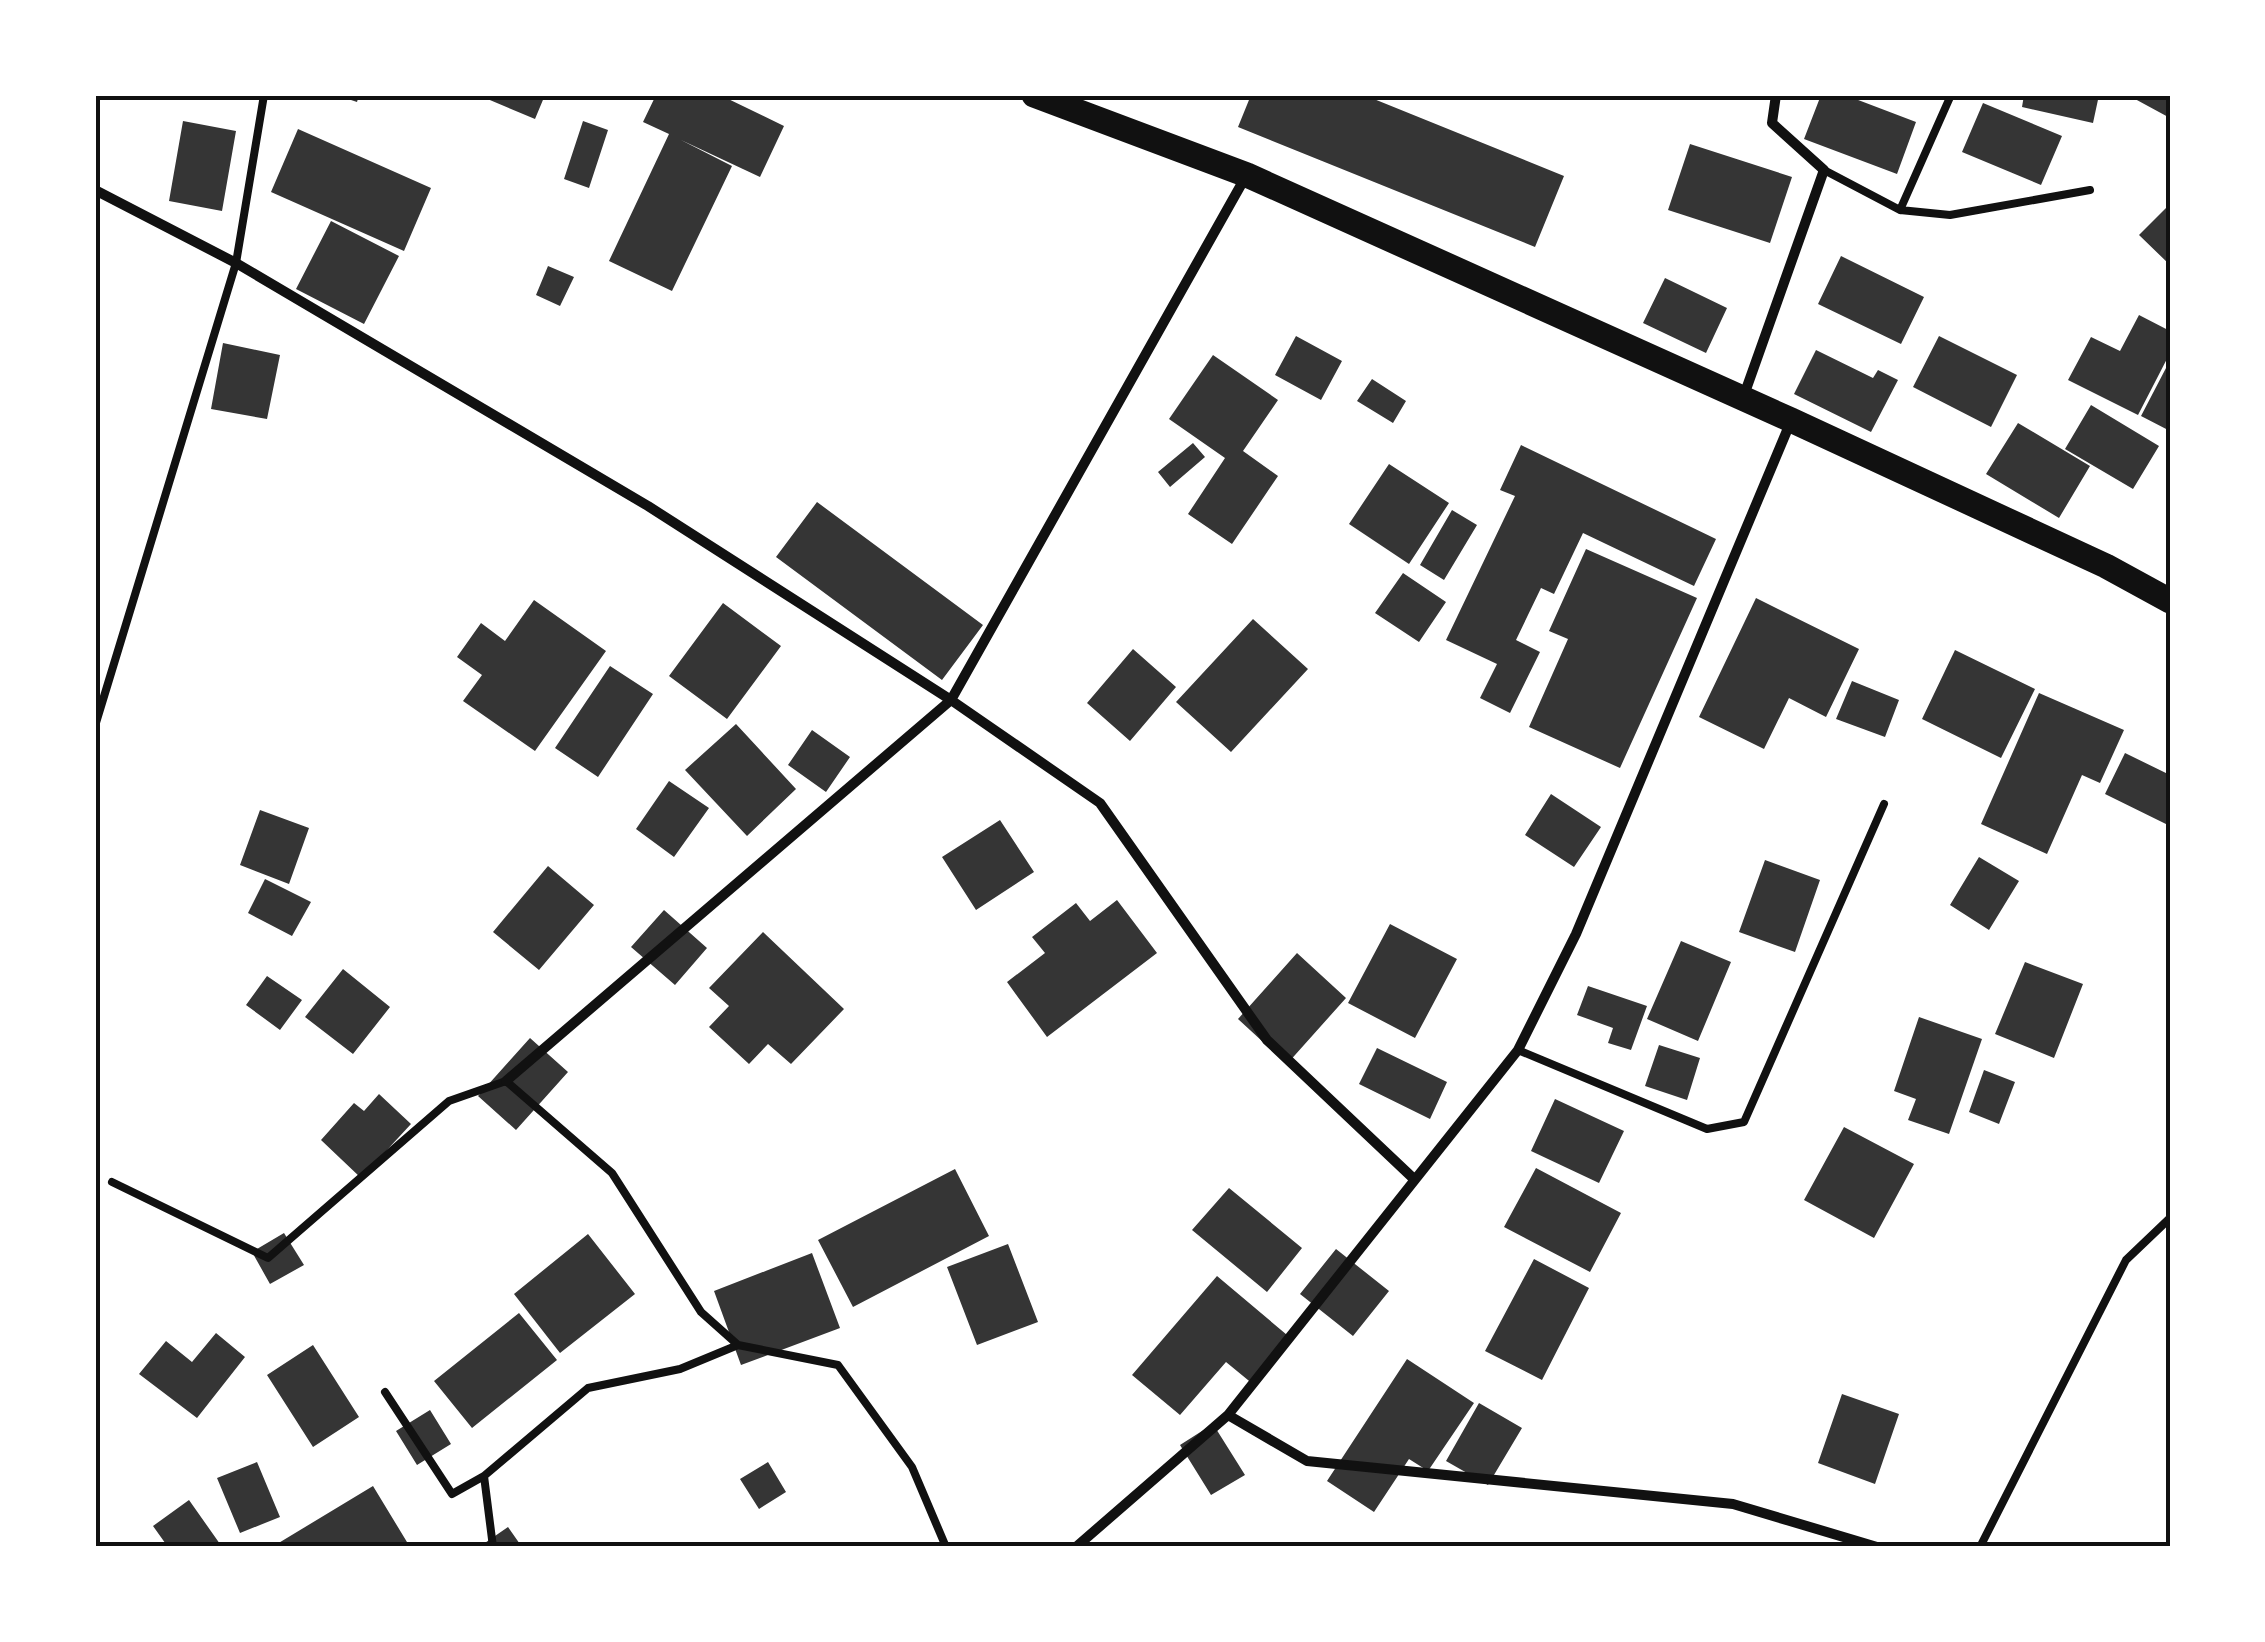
<svg xmlns="http://www.w3.org/2000/svg" width="2265" height="1642" viewBox="0 0 2265 1642" font-family="Spectral,serif">
	<style>
		.building { fill: #353535 }
		.lines { fill: none; stroke-linecap: round; stroke-linejoin: round }
		.service { stroke: #111; stroke-width: 8 }
		.minor { stroke: #111; stroke-width: 10 }
		.primary { stroke: #111; stroke-width: 25 }
		.neatline { fill: none; stroke: #111; stroke-width: 4 }
	</style>
	<rect width="100%" height="100%" fill="#fff"/>
	<!-- building -->
	<path class="building" d="M 336,95 L 359,95 L 357,102 Z
		M 478,95 L 545,95 L 535,119 Z
		M 656,95 L 720,95 L 784,126 L 760,177 L 681,140 L 732,166 L 672,291 L 609,261 L 669,134 L 643,122 Z
		M 1251,95 L 1364,95 L 1564,176 L 1535,247 L 1238,127 Z
		M 1821,95 L 1845,95 L 1916,122 L 1897,174 L 1804,139 Z
		M 2024,95 L 2099,95 L 2093,123 L 2022,107 Z
		M 2137,95 L 2170,95 L 2170,118 L 2135,99 Z
		M 1983,103 L 2062,136 L 2041,185 L 1962,152 Z
		M 183,121 L 236,131 L 222,211 L 169,201 Z
		M 583,121 L 608,130 L 589,188 L 564,179 Z
		M 298,129 L 431,188 L 404,251 L 271,192 Z
		M 1690,144 L 1792,177 L 1770,243 L 1668,210 Z
		M 2170,204 L 2170,265 L 2139,235 Z
		M 331,221 L 399,256 L 364,324 L 296,289 Z
		M 1841,256 L 1924,297 L 1901,344 L 1818,304 Z
		M 548,266 L 574,277 L 560,306 L 536,295 Z
		M 1665,278 L 1727,308 L 1706,353 L 1643,323 Z
		M 2139,315 L 2170,331 L 2170,353 L 2138,415 L 2068,380 L 2091,337 L 2120,351 Z
		M 1296,336 L 1342,361 L 1321,400 L 1275,375 Z
		M 1939,336 L 2017,375 L 1991,427 L 1913,387 Z
		M 223,343 L 280,355 L 267,419 L 211,409 Z
		M 1816,350 L 1873,378 L 1878,370 L 1898,380 L 1871,432 L 1794,394 Z
		M 1213,355 L 1278,400 L 1243,451 L 1278,476 L 1232,544 L 1188,514 L 1225,458 L 1169,419 Z
		M 2166,368 L 2170,370 L 2170,431 L 2141,416 Z
		M 1372,379 L 1406,401 L 1393,423 L 1357,401 Z
		M 2091,405 L 2159,446 L 2133,489 L 2065,449 Z
		M 2018,423 L 2090,466 L 2059,518 L 1986,474 Z
		M 1193,443 L 1205,457 L 1170,487 L 1158,472 Z
		M 1521,445 L 1716,539 L 1694,586 L 1583,533 L 1554,594 L 1541,588 L 1516,640 L 1540,652 L 1510,713 L 1480,698 L 1497,664 L 1446,640 L 1515,496 L 1500,490 Z
		M 1389,464 L 1449,503 L 1409,564 L 1349,524 Z
		M 817,502 L 983,625 L 942,680 L 776,557 Z
		M 1452,510 L 1477,525 L 1444,580 L 1420,565 Z
		M 1586,549 L 1697,598 L 1620,768 L 1529,727 L 1568,639 L 1549,631 Z
		M 1403,573 L 1446,602 L 1419,642 L 1375,613 Z
		M 1756,598 L 1859,649 L 1826,717 L 1789,698 L 1764,749 L 1699,717 Z
		M 534,600 L 606,651 L 535,751 L 463,701 L 482,675 L 457,657 L 481,623 L 505,641 Z
		M 723,603 L 781,646 L 727,719 L 669,676 Z
		M 1253,619 L 1308,669 L 1231,752 L 1176,702 Z
		M 1133,649 L 1176,687 L 1130,741 L 1087,703 Z
		M 1955,650 L 2035,689 L 2001,758 L 1922,719 Z
		M 610,666 L 653,694 L 598,777 L 555,748 Z
		M 1852,681 L 1899,700 L 1885,737 L 1836,719 Z
		M 2039,693 L 2124,730 L 2100,783 L 2082,775 L 2047,854 L 1981,824 Z
		M 736,724 L 796,789 L 747,836 L 685,770 Z
		M 812,730 L 850,757 L 826,792 L 788,765 Z
		M 2125,753 L 2170,775 L 2170,826 L 2105,794 Z
		M 669,781 L 709,808 L 674,857 L 636,829 Z
		M 1551,794 L 1601,827 L 1574,867 L 1525,835 Z
		M 260,810 L 309,828 L 289,884 L 240,865 Z
		M 1000,820 L 1034,872 L 976,910 L 942,857 Z
		M 1979,857 L 2019,881 L 1989,930 L 1950,905 Z
		M 1765,860 L 1820,880 L 1795,952 L 1739,932 Z
		M 548,866 L 594,905 L 539,970 L 493,932 Z
		M 265,879 L 311,902 L 292,936 L 248,913 Z
		M 1117,900 L 1157,953 L 1047,1037 L 1007,982 L 1045,953 L 1032,937 L 1076,903 L 1090,921 Z
		M 664,910 L 707,948 L 675,985 L 631,947 Z
		M 1390,924 L 1457,959 L 1415,1038 L 1348,1003 Z
		M 763,932 L 844,1009 L 791,1064 L 768,1044 L 749,1064 L 709,1027 L 729,1006 L 709,988 Z
		M 1681,941 L 1731,962 L 1698,1041 L 1647,1019 Z
		M 1297,953 L 1346,998 L 1287,1064 L 1238,1019 Z
		M 2025,962 L 2083,984 L 2054,1058 L 1995,1034 Z
		M 343,969 L 390,1007 L 353,1054 L 305,1017 Z
		M 267,976 L 302,1000 L 280,1030 L 246,1005 Z
		M 1588,986 L 1647,1006 L 1631,1050 L 1608,1043 L 1613,1028 L 1577,1015 Z
		M 1919,1017 L 1982,1039 L 1949,1134 L 1908,1120 L 1916,1099 L 1894,1091 Z
		M 530,1038 L 568,1072 L 516,1130 L 478,1096 Z
		M 1659,1045 L 1700,1058 L 1687,1100 L 1645,1086 Z
		M 1377,1048 L 1447,1082 L 1430,1119 L 1359,1084 Z
		M 1984,1070 L 2015,1082 L 1999,1124 L 1969,1112 Z
		M 379,1094 L 411,1124 L 361,1178 L 321,1140 L 354,1103 L 364,1111 Z
		M 1555,1099 L 1624,1131 L 1599,1183 L 1531,1151 Z
		M 1844,1127 L 1914,1164 L 1874,1238 L 1804,1200 Z
		M 1536,1168 L 1621,1213 L 1590,1272 L 1504,1227 Z
		M 955,1169 L 989,1236 L 853,1307 L 818,1240 Z
		M 1229,1188 L 1302,1248 L 1267,1292 L 1192,1230 Z
		M 284,1233 L 304,1265 L 270,1284 L 252,1252 Z
		M 588,1234 L 635,1294 L 560,1353 L 514,1294 Z
		M 1008,1244 L 1038,1322 L 977,1345 L 947,1267 Z
		M 1336,1249 L 1389,1291 L 1353,1336 L 1300,1294 Z
		M 812,1253 L 840,1328 L 741,1365 L 714,1291 Z
		M 1534,1259 L 1589,1288 L 1542,1380 L 1485,1351 Z
		M 1217,1276 L 1293,1340 L 1254,1385 L 1226,1362 L 1180,1415 L 1132,1375 Z
		M 519,1313 L 557,1360 L 472,1428 L 434,1381 Z
		M 216,1333 L 245,1357 L 197,1418 L 139,1374 L 166,1341 L 192,1362 Z
		M 313,1345 L 359,1417 L 313,1447 L 267,1375 Z
		M 1407,1359 L 1474,1403 L 1428,1471 L 1409,1459 L 1374,1512 L 1327,1481 Z
		M 1842,1394 L 1899,1414 L 1875,1484 L 1818,1463 Z
		M 1479,1403 L 1522,1428 L 1488,1485 L 1446,1461 Z
		M 430,1410 L 451,1444 L 417,1465 L 396,1431 Z
		M 1213,1424 L 1245,1475 L 1211,1495 L 1180,1445 Z
		M 257,1462 L 280,1517 L 240,1533 L 217,1478 Z
		M 768,1462 L 786,1492 L 759,1509 L 740,1479 Z
		M 373,1486 L 410,1547 L 272,1547 Z
		M 189,1500 L 220,1544 L 215,1547 L 168,1547 L 153,1526 Z
		M 508,1527 L 522,1547 L 479,1547 Z"/>
	<g class="lines">
		<!-- service -->
		<path class="service" d="M 1824,170 L 1900,210 L 1950,215 L 2090,190
			M 1900,210 L 1951,95
			M 95,726 L 236,263 L 264,95
			M 1518,1050 L 1707,1129 L 1744,1122 L 1884,804
			M 112,1182 L 268,1258 L 449,1101 L 506,1081 L 612,1173 L 701,1312 L 738,1345 L 838,1365 L 912,1467 L 946,1547
			M 385,1392 L 452,1494 L 484,1476 L 588,1388 L 680,1369 L 738,1345
			M 484,1476 L 493,1547
			M 1980,1547 L 2126,1260 L 2170,1218"/>
		<!-- minor -->
		<path class="minor" d="M 95,190 L 236,263 L 648,506 L 951,700 L 1100,803 L 1267,1040 L 1414,1179
			M 1743,398 L 1824,170 L 1772,123 L 1776,95
			M 506,1081 L 951,700 L 1246,176
			M 1228,1415 L 1307,1461 L 1733,1504 L 1877,1547
			M 1076,1547 L 1228,1415 L 1518,1050 L 1576,934 L 1791,421"/>
		<!-- primary -->
		<path class="primary" d="M 1034,95 L 1247,175 L 1791,420 L 2106,566 L 2170,601"/>
	</g>
	<!-- border -->
	<rect width="2265" height="1642" fill="none" stroke="#ffffff" stroke-width="195"/>
	<rect x="98" y="98" width="2070" height="1446" class="neatline"/>
</svg>
